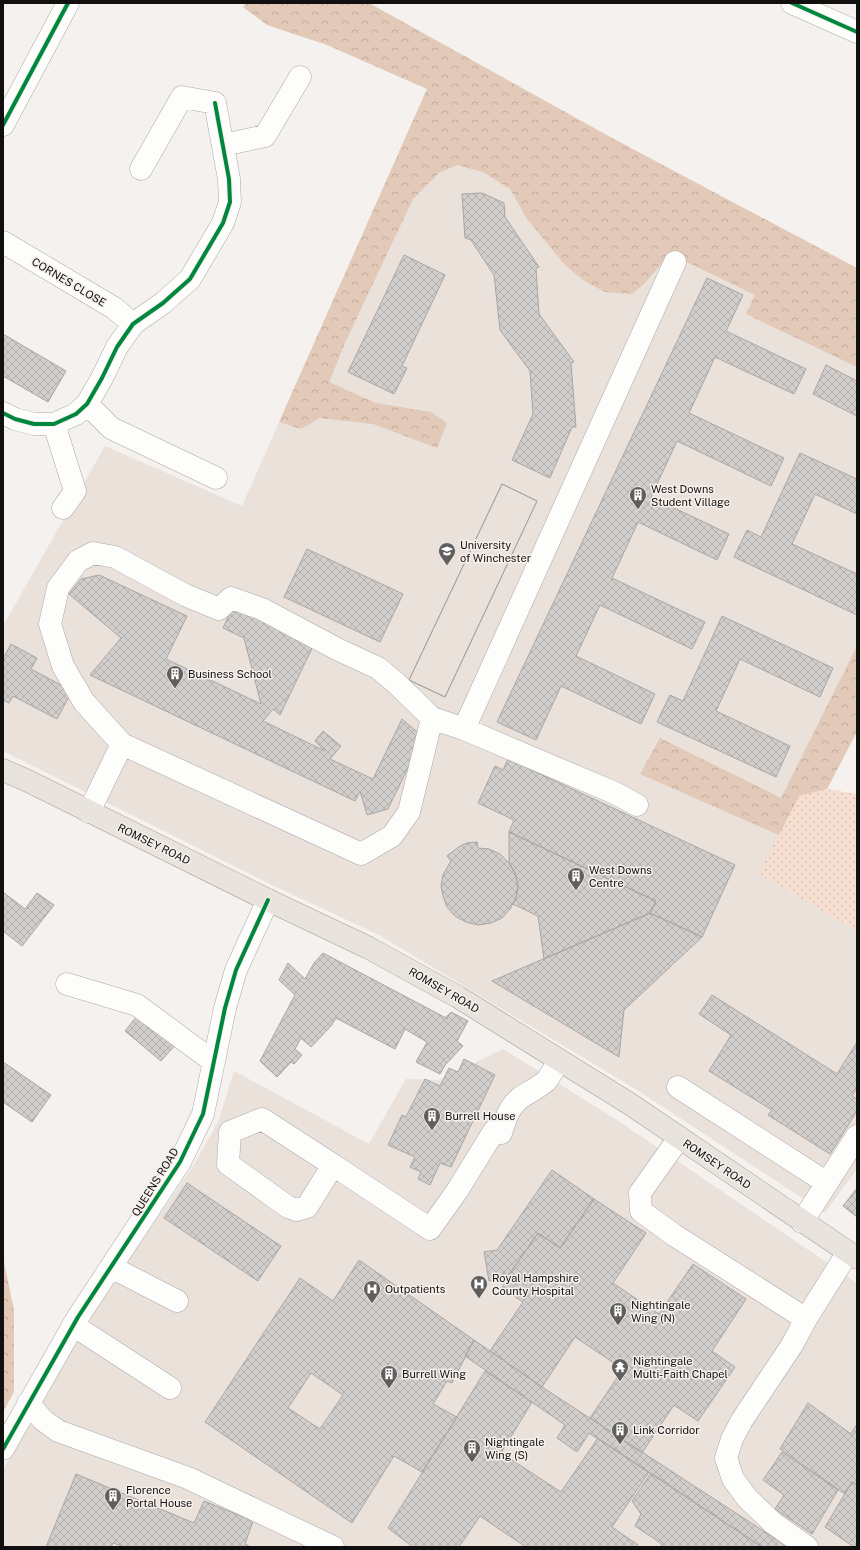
<svg xmlns="http://www.w3.org/2000/svg" width="860" height="1550" viewBox="0 0 860 1550" font-family="'Public Sans',sans-serif">
	<style>
		.built { fill: #eae1db }
		.green { fill: url(#green-dots) }
		.forest { fill: url(#forest-crowns) }
		.building { fill: url(#building-cross-hatch); stroke: #a8a6a4; fill-rule: evenodd }
		.lines { fill: none; stroke-linecap: round; stroke-linejoin: round }
		.minor-casing { stroke: #aba9a7; stroke-width: 23 }
		.major-casing { stroke: #a89c93; stroke-width: 23 }
		.minor { stroke: #fdfdfc; stroke-width: 22 }
		.major { stroke: #e9e3dd; stroke-width: 22 }
		.cycleway-casing { stroke: #f6f0ec; stroke-width: 6 }
		.cycleway { stroke: #00873e; stroke-width: 4 }
		.labels { text-anchor: middle; dominant-baseline: central; stroke-width: 3; stroke-linejoin: round; paint-order: stroke }
		.street-label { font-size: 11px; fill: #12100f; stroke: #f6f0ec }
		.poi-label { font-size: 11px; fill: #12100f; stroke: #f6f0ec; text-anchor: start }
	</style>
	<defs>
		<pattern id="green-dots" width="8" height="8" patternUnits="userSpaceOnUse"><rect width="8" height="8" fill="#f6dfd1"/><path d="M2 2h.1M6 6h.1" fill="none" stroke="#d2beb2" stroke-width="1.8" stroke-linecap="round"/></pattern>
		<pattern id="forest-crowns" width="20" height="18" patternUnits="userSpaceOnUse"><rect width="20" height="18" fill="#e3c9b8"/><path d="M2 6a3 3 0 1 1 6 0M12 15a3 3 0 1 1 6 0" fill="none" stroke="#c2ac9d"/></pattern>
		<pattern id="building-cross-hatch" width="8" height="8" patternUnits="userSpaceOnUse"><rect width="8" height="8" fill="#d1cecc"/><path d="M0 0l8 8M0 8l8-8" fill="none" stroke="#b2b0ae"/></pattern>
	</defs>
	<rect width="100%" height="100%" fill="#f4f1ee"/>
	<!-- built -->
	<path class="built" d="M 427,89 L 857,310 L 857,687 L 759,874 L 857,931 L 857,1169 L 825,1213 L 637,1090 L 379,935 L 270,884 L 3,751 L 3,626 L 105,446 L 242,506 Z
		M 503,1049 L 614,1118 L 857,1283 L 857,1547 L 3,1547 L 3,1470 L 28,1423 L 91,1315 L 193,1166 L 218,1122 L 234,1071 L 369,1144 L 406,1079 L 439,1080 Z"/>
	<!-- green -->
	<path class="green" d="M 827,789 L 857,794 L 857,931 L 759,874 L 799,795 Z"/>
	<!-- forest -->
	<path class="forest" d="M 246,3 L 369,3 L 614,139 L 857,268 L 857,367 L 746,314 L 755,295 L 670,254 L 644,284 L 632,294 L 605,292 L 584,281 L 564,264 L 527,219 L 510,189 L 483,172 L 457,165 L 439,173 L 413,199 L 345,343 L 329,382 L 376,403 L 431,412 L 447,423 L 437,448 L 373,424 L 320,418 L 301,429 L 279,422 L 427,89 L 327,45 L 267,25 L 243,7 Z
		M 857,646 L 857,732 L 827,789 L 799,796 L 779,835 L 640,774 L 660,738 L 781,798 Z
		M 3,1257 L 14,1310 L 14,1392 L 3,1412 Z"/>
	<!-- building -->
	<path class="building" d="M 482,193 L 504,203 L 505,217 L 539,267 L 536,268 L 539,314 L 574,362 L 571,363 L 576,427 L 572,427 L 550,478 L 512,460 L 533,414 L 530,371 L 500,330 L 494,275 L 471,240 L 465,238 L 462,194 Z
		M 404,255 L 445,275 L 402,366 L 407,368 L 394,394 L 348,372 Z
		M 707,278 L 743,295 L 726,331 L 806,369 L 794,394 L 715,357 L 689,413 L 784,458 L 771,486 L 677,441 L 651,497 L 729,534 L 717,560 L 638,522 L 612,578 L 705,622 L 692,649 L 600,605 L 576,656 L 655,694 L 641,724 L 561,686 L 536,740 L 497,722 Z
		M 3,334 L 66,371 L 48,402 L 3,376 Z
		M 826,365 L 857,381 L 857,416 L 813,394 Z
		M 800,453 L 857,479 L 857,514 L 815,494 L 792,544 L 857,574 L 857,615 L 734,557 L 747,530 L 761,537 Z
		M 502,484 L 537,501 L 445,697 L 409,680 Z
		M 502,484 L 537,501 L 445,697 L 409,680 Z
		M 307,549 L 403,594 L 380,642 L 284,597 Z
		M 99,575 L 187,616 L 166,659 L 261,704 L 244,638 L 223,628 L 235,602 L 316,640 L 280,715 L 273,709 L 263,721 L 325,751 L 315,741 L 323,731 L 341,746 L 330,759 L 373,779 L 402,719 L 423,737 L 388,809 L 367,815 L 360,791 L 355,801 L 90,675 L 121,638 L 69,594 L 81,579 Z
		M 722,616 L 833,668 L 820,697 L 740,659 L 716,711 L 790,746 L 776,777 L 657,722 L 670,695 L 683,701 Z
		M 11,644 L 37,658 L 31,669 L 72,691 L 57,719 L 13,696 L 9,703 L 3,700 L 3,659 Z
		M 508,759 L 735,865 L 702,937 L 650,913 L 656,901 L 509,832 L 514,820 L 478,803 L 495,766 L 503,770 Z
		M 509,832 L 656,901 L 650,913 L 544,959 L 538,916 L 513,904 L 516,898 L 518,885 L 515,873 L 509,863 Z
		M 477,842 L 478,848 L 489,849 L 500,854 L 509,863 L 515,873 L 518,885 L 516,898 L 510,909 L 502,918 L 491,923 L 478,925 L 466,922 L 455,916 L 447,907 L 443,896 L 441,886 L 443,875 L 451,861 L 447,856 L 460,846 L 467,843 Z
		M 3,892 L 25,909 L 37,893 L 54,905 L 22,946 L 3,931 Z
		M 650,913 L 702,937 L 624,1010 L 619,1057 L 492,981 Z
		M 323,953 L 448,1019 L 446,1017 L 451,1012 L 468,1021 L 457,1041 L 463,1046 L 445,1065 L 440,1074 L 416,1062 L 427,1042 L 405,1029 L 395,1049 L 336,1018 L 331,1026 L 311,1047 L 301,1038 L 295,1049 L 302,1055 L 294,1064 L 291,1062 L 277,1077 L 260,1061 L 295,995 L 279,980 L 288,963 L 305,979 L 314,963 Z
		M 712,995 L 837,1074 L 857,1042 L 857,1088 L 852,1096 L 857,1099 L 857,1111 L 830,1154 L 768,1115 L 772,1110 L 709,1071 L 731,1035 L 699,1014 Z
		M 141,1011 L 178,1042 L 161,1061 L 125,1031 Z
		M 464,1059 L 495,1075 L 451,1167 L 440,1163 L 430,1185 L 418,1179 L 421,1172 L 410,1167 L 415,1157 L 388,1145 L 402,1115 L 406,1117 L 425,1079 L 440,1086 L 449,1068 L 458,1072 Z
		M 3,1062 L 51,1095 L 32,1122 L 3,1102 Z
		M 552,1170 L 594,1199 L 560,1248 L 538,1233 L 508,1276 L 504,1273 L 500,1279 L 489,1281 L 484,1252 L 497,1250 Z
		M 187,1183 L 281,1246 L 258,1281 L 164,1218 Z
		M 857,1188 L 857,1217 L 843,1206 Z
		M 594,1199 L 646,1233 L 613,1283 L 659,1314 L 693,1264 L 746,1299 L 712,1351 L 735,1367 L 698,1421 L 674,1405 L 642,1453 L 590,1418 L 623,1369 L 575,1337 L 542,1387 L 490,1351 L 523,1302 L 502,1288 L 508,1276 L 538,1233 L 560,1248 Z
		M 359,1260 L 474,1340 L 452,1383 L 447,1381 L 433,1404 L 457,1417 L 422,1472 L 394,1456 L 352,1523 L 205,1422 L 300,1278 L 333,1301 ZM 311,1373 L 343,1395 L 320,1429 L 288,1408 Z
		M 474,1340 L 542,1387 L 788,1547 L 762,1547 L 589,1433 L 577,1452 L 557,1438 L 565,1425 L 465,1356 Z
		M 485,1371 L 532,1402 L 501,1453 L 561,1492 L 598,1438 L 649,1472 L 612,1527 L 638,1545 L 637,1547 L 526,1547 L 480,1516 L 459,1547 L 413,1547 L 388,1528 Z
		M 808,1403 L 851,1434 L 857,1424 L 857,1485 L 852,1482 L 845,1494 L 780,1449 Z
		M 782,1452 L 838,1490 L 812,1534 L 775,1509 L 784,1495 L 763,1480 Z
		M 651,1473 L 762,1547 L 660,1547 L 662,1544 L 635,1526 L 641,1514 L 632,1501 Z
		M 76,1474 L 194,1523 L 204,1501 L 253,1521 L 245,1544 L 251,1547 L 125,1547 L 113,1543 L 111,1547 L 46,1547 Z
		M 852,1482 L 857,1485 L 857,1547 L 854,1547 L 825,1527 Z"/>
	<g class="lines">
		<defs>
			<path id="minor" d="M 792,3 L 857,32
				M 3,125 L 68,3
				M 223,145 L 265,136 L 300,77
				M 3,242 L 114,308 L 133,324
				M 87,404 L 111,428 L 216,478
				M 3,413 L 15,419 L 34,424 L 54,424 L 76,414 L 87,404 L 102,378 L 117,347 L 133,324 L 163,303 L 190,279 L 223,223 L 230,202 L 229,179 L 215,103 L 182,97 L 141,169
				M 54,424 L 75,491 L 63,508
				M 93,553 L 115,557 L 185,595 L 219,609 L 231,598 L 262,609 L 337,649 L 378,668 L 396,683 L 432,718 L 409,812 L 392,836 L 361,854 L 122,744 L 84,702 L 63,666 L 50,624 L 58,588 L 78,561 Z
				M 432,718 L 464,729 L 615,793 L 637,805
				M 464,729 L 675,262
				M 89,812 L 122,744
				M 67,984 L 137,1005 L 214,1062
				M 678,1087 L 827,1183
				M 262,1119 L 333,1165 L 307,1207 L 297,1210 L 288,1207 L 228,1164 L 230,1132 Z
				M 501,1133 C 505,1120 509,1107 520,1098 C 529,1092 538,1088 546,1081 C 551,1075 555,1067 559,1060
				M 679,1138 L 640,1193 L 641,1211 L 674,1235 L 806,1319
				M 333,1165 L 430,1229 L 457,1191 L 494,1131
				M 802,1222 L 857,1136
				M 111,1267 L 177,1301
				M 73,1325 L 170,1388
				M 28,1403 L 43,1420 L 58,1431 L 188,1478 L 333,1547
				M 3,1449 L 78,1317 L 180,1162 L 203,1114 L 225,1008 L 236,970 L 268,900
				M 807,1547 L 773,1523 L 747,1498 L 733,1479 L 726,1458 L 732,1439 L 742,1420 L 792,1345 L 806,1319 L 848,1252"/>
			<path id="major" d="M 3,770 L 28,781 L 268,900 L 369,948 L 458,997 L 630,1104 L 857,1258"/>
		</defs>
		<!-- minor casing -->
		<use href="#minor" class="minor-casing"/>
		<!-- major casing -->
		<use href="#major" class="major-casing"/>
		<!-- minor -->
		<use href="#minor" class="minor"/>
		<!-- major -->
		<use href="#major" class="major"/>
		<defs>
			<path id="cycleway" d="M 792,3 L 857,32
				M 3,125 L 68,3
				M 3,413 L 15,419 L 34,424 L 54,424 L 76,414 L 87,404 L 102,378 L 117,347 L 133,324 L 163,303 L 190,279 L 223,223 L 230,202 L 229,179 L 215,103
				M 3,1449 L 78,1317 L 180,1162 L 203,1114 L 225,1008 L 236,970 L 268,900"/>
		</defs>
		<!-- cycleway casing -->
		<use href="#cycleway" class="cycleway-casing"/>
		<!-- cycleway -->
		<use href="#cycleway" class="cycleway"/>
	</g>
	<!-- icons -->
	<defs>
		<symbol id="building-pin" viewBox="-11 -11 22 30"><path d="M0 17L-7.5 6A9.5 9.5 0 1 1 7.5 6Z" fill="#615f5d" stroke="#f6f0ec"/><path d="M-4-6H4V6H1V3H-1V6H-4ZM-2.5-4.3h1.7v1.8h-1.7ZM.8-4.3h1.7v1.8H.8ZM-2.5-1h1.7V.8h-1.7ZM.8-1h1.7V.8H.8Z" fill="#fff"/></symbol>
		<symbol id="university-pin" viewBox="-11 -11 22 30"><path d="M0 17L-7.5 6A9.5 9.5 0 1 1 7.5 6Z" fill="#615f5d" stroke="#f6f0ec"/><path d="M0-5L7-2L0 1L-7-2ZM-4 1L0 2.5L4 1V4Q0 6-4 4Z" fill="#fff"/></symbol>
		<symbol id="hospital-pin" viewBox="-11 -11 22 30"><path d="M0 17L-7.5 6A9.5 9.5 0 1 1 7.5 6Z" fill="#615f5d" stroke="#f6f0ec"/><path d="M-5-5h3v3.5h4V-5h3V5h-3V1.5h-4V5h-3Z" fill="#fff"/></symbol>
		<symbol id="temple-pin" viewBox="-11 -11 22 30"><path d="M0 17L-7.5 6A9.5 9.5 0 1 1 7.5 6Z" fill="#615f5d" stroke="#f6f0ec"/><path d="M0-6L5-2H3V0L6.5 2.5H4V6H1.5V3h-3V6H-4V2.5H-6.5L-3 0V-2H-5Z" fill="#fff"/></symbol>
	</defs>
	<g fill-rule="evenodd">
		<use href="#building-pin" x="628" y="485" width="20" height="27"/>
		<use href="#university-pin" x="437" y="541" width="20" height="27"/>
		<use href="#building-pin" x="165" y="664" width="20" height="27"/>
		<use href="#building-pin" x="566" y="866" width="20" height="27"/>
		<use href="#building-pin" x="422" y="1106" width="20" height="27"/>
		<use href="#hospital-pin" x="469" y="1274" width="20" height="27"/>
		<use href="#hospital-pin" x="362" y="1279" width="20" height="27"/>
		<use href="#building-pin" x="608" y="1301" width="20" height="27"/>
		<use href="#temple-pin" x="610" y="1357" width="20" height="27"/>
		<use href="#building-pin" x="379" y="1364" width="20" height="27"/>
		<use href="#building-pin" x="610" y="1420" width="20" height="27"/>
		<use href="#building-pin" x="462" y="1438" width="20" height="27"/>
		<use href="#building-pin" x="103" y="1486" width="20" height="27"/>
	</g>
	<g class="labels">
		<!-- street labels -->
		<g class="street-label">
			<text transform="translate(69 282) rotate(31)">CORNES CLOSE</text>
			<text transform="translate(154 844) rotate(26)">ROMSEY ROAD</text>
			<text transform="translate(444 990) rotate(30)">ROMSEY ROAD</text>
			<text transform="translate(717 1164) rotate(34)">ROMSEY ROAD</text>
			<text transform="translate(155 1182) rotate(-58)">QUEENS ROAD</text>
		</g>
		<!-- poi labels -->
		<g class="poi-label">
			<text x="651" y="489">West Downs<tspan x="651" dy="13">Student Village</tspan></text>
			<text x="460" y="545">University<tspan x="460" dy="13">of Winchester</tspan></text>
			<text x="188" y="674">Business School</text>
			<text x="589" y="870">West Downs<tspan x="589" dy="13">Centre</tspan></text>
			<text x="445" y="1116">Burrell House</text>
			<text x="492" y="1278">Royal Hampshire<tspan x="492" dy="13">County Hospital</tspan></text>
			<text x="385" y="1289">Outpatients</text>
			<text x="631" y="1305">Nightingale<tspan x="631" dy="13">Wing (N)</tspan></text>
			<text x="633" y="1361">Nightingale<tspan x="633" dy="13">Multi-Faith Chapel</tspan></text>
			<text x="402" y="1374">Burrell Wing</text>
			<text x="633" y="1430">Link Corridor</text>
			<text x="485" y="1442">Nightingale<tspan x="485" dy="13">Wing (S)</tspan></text>
			<text x="126" y="1490">Florence<tspan x="126" dy="13">Portal House</tspan></text>
		</g>
	</g>
	<!-- border -->
	<rect width="860" height="1550" fill="none" stroke="#12100f" stroke-width="8"/>
</svg>
